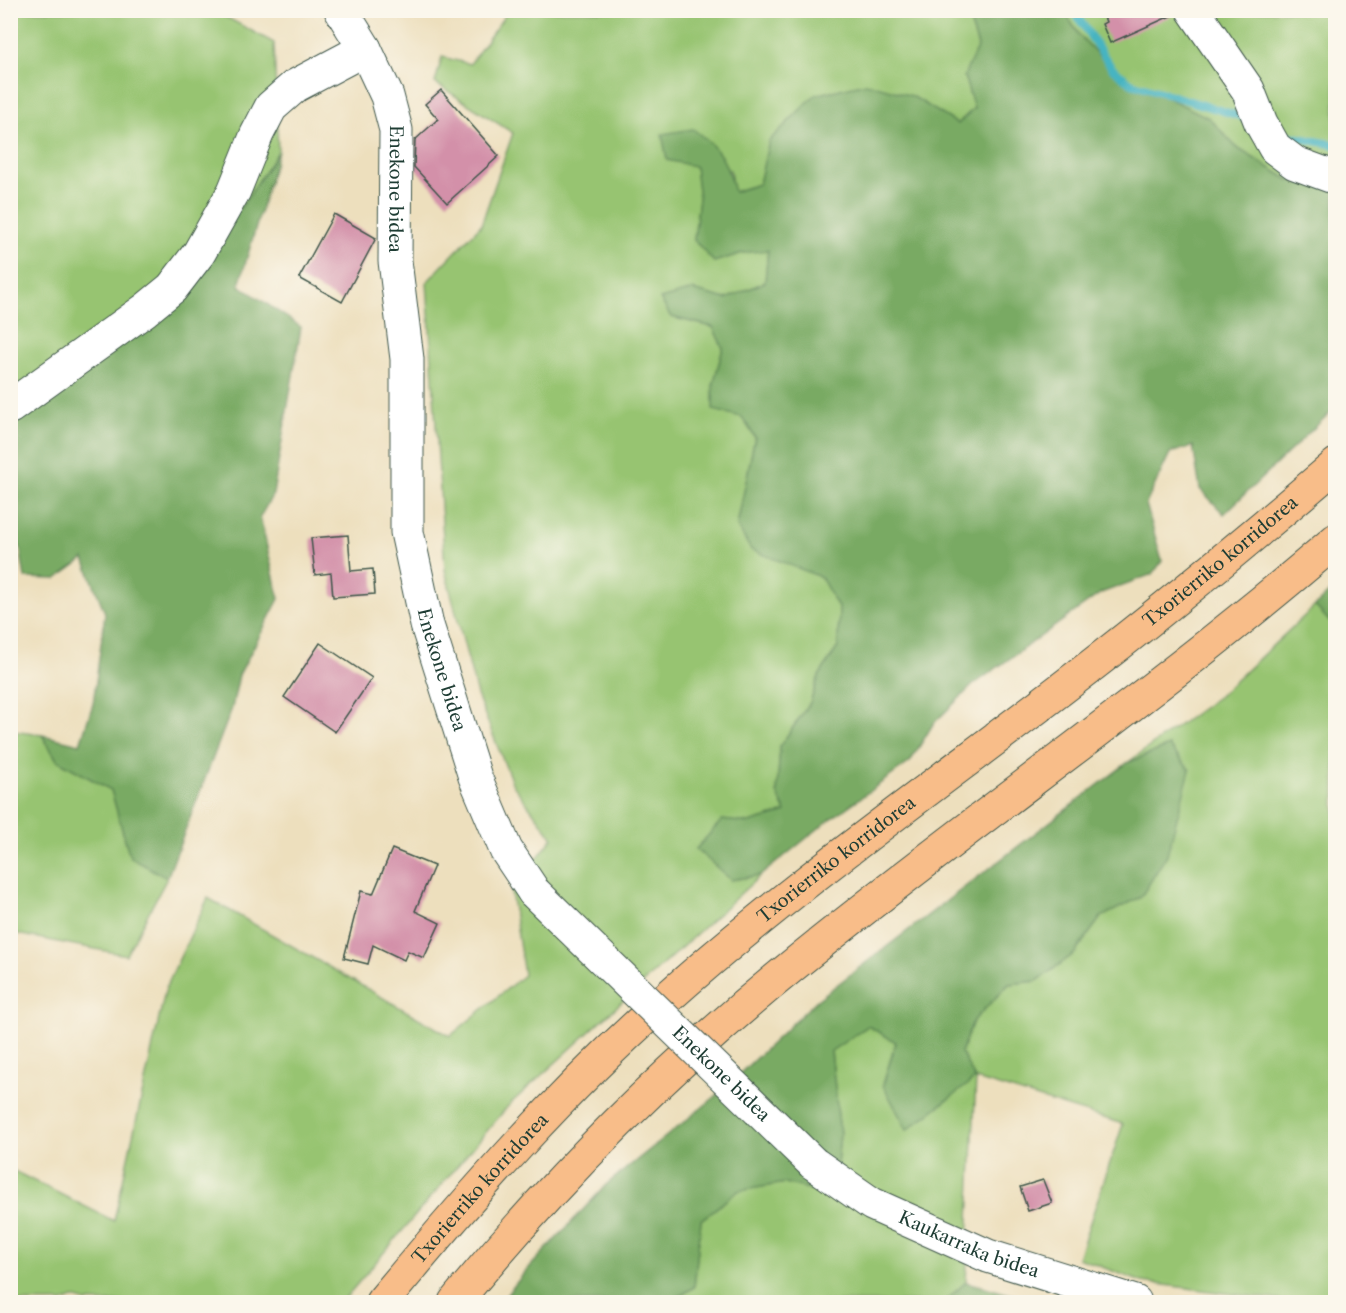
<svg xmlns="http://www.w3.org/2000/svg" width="1346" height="1313" viewBox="0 0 1346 1313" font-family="'Libre Caslon Text',serif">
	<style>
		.green { fill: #97c471; stroke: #5b8052; stroke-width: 1.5 }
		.forest { fill: #79aa63; stroke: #4c744c; stroke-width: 1.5 }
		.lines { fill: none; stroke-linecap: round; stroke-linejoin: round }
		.stream { stroke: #46b4c1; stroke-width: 8 }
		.building { fill: #d390a9 }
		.minor-casing { stroke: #3e5549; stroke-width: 35 }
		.highway-casing { stroke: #3e5549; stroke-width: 35 }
		.minor { stroke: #fff; stroke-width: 33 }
		.highway { stroke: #f8bd89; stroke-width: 33 }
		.minor-bridge-casing { stroke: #3e5549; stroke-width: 35; stroke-linecap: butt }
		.minor-bridge { stroke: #fff; stroke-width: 33 }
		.labels { text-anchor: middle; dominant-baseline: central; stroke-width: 5; stroke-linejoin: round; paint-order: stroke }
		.street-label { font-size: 18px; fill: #1f3d34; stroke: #fbf7ec }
	</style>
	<rect width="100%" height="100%" fill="#fbf7ec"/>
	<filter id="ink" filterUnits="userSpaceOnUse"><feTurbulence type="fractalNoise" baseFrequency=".0167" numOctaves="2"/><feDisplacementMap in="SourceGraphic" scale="12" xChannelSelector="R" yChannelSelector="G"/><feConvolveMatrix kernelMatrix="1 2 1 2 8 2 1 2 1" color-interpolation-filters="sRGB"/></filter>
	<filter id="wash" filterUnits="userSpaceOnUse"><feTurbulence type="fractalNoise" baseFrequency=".008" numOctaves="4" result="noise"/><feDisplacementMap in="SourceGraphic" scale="24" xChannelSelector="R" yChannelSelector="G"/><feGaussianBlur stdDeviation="1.35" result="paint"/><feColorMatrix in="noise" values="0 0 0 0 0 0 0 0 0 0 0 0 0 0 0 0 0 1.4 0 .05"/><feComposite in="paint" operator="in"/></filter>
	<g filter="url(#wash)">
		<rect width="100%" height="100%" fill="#eddfbd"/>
		<!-- green -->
		<path class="green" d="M 11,11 L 215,11 L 274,43 L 278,152 L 242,206 L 71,382 L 11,426 Z
			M 508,11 L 973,11 L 969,19 L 978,46 L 964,76 L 974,108 L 957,124 L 912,96 L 769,141 L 759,184 L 733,192 L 730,170 L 695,166 L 699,198 L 694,240 L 714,262 L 743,253 L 768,249 L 765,282 L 726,299 L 692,290 L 671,317 L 713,327 L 723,348 L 713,386 L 742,417 L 755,437 L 737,526 L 797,567 L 821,577 L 839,609 L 838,647 L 819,676 L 810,703 L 780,746 L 777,793 L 786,812 L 749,823 L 722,820 L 731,880 L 761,875 L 509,1105 L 342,1302 L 87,1302 L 73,1298 L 63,1302 L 11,1302 L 10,1169 L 114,1221 L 166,987 L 208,898 L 450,1036 L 524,975 L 511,891 L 553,838 L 513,785 L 477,695 L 445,570 L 427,282 L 481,225 L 513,133 L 435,83 L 442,57 L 470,64 Z
			M 1064,11 L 1335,11 L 1335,184 L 1330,188 L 1289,180 L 1237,148 L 1209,118 L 1115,72 L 1079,35 Z
			M 1315,606 L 1330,621 L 1335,620 L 1335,1302 L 1292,1302 L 1142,1282 L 1078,1258 L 1123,1124 L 976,1079 L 966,1282 L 944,1302 L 671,1302 L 694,1287 L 701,1220 L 738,1191 L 785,1183 L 834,1195 L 840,1134 L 831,1051 L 868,1026 L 896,1041 L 883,1085 L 975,1079 L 961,1052 L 973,1021 L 1009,984 L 1037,981 L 1075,953 L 1101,917 L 1141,897 L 1169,746 L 1127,763 L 1219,696 Z
			M 11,731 L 42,735 L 57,760 L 111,790 L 130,857 L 167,878 L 126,955 L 11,933 Z"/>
		<!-- forest -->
		<path class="forest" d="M 973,11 L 1064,11 L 1079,35 L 1115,72 L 1209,118 L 1237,148 L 1289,180 L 1330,188 L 1335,184 L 1335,408 L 1224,514 L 1200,489 L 1193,446 L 1170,453 L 1146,504 L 1162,561 L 1153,574 L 1101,593 L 973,685 L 933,724 L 910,762 L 824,824 L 761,875 L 731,880 L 696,849 L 722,820 L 749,823 L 786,812 L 777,793 L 780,746 L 810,703 L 819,676 L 838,647 L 839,609 L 821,577 L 751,550 L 737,526 L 755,437 L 742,417 L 713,410 L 713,386 L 723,348 L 713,327 L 671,317 L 660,299 L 692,290 L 726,299 L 765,282 L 768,250 L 743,253 L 714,262 L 694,240 L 699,198 L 695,166 L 667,160 L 662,134 L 693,129 C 720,149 726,159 734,192 L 759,184 L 769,141 L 815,95 L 866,83 L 912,96 L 958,124 L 974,108 L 964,76 L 978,46 L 969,19 Z
			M 278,152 L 239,285 L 301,327 L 273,494 L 260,517 L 279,599 L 239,675 L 232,708 L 167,878 L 130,857 L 111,790 L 57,760 L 42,735 L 80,744 L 93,704 L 105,613 L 84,559 L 56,579 L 25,578 L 20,547 L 11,528 L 10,426 L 71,382 L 242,206 Z
			M 1335,587 L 1335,620 L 1330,622 L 1315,606 Z
			M 1169,746 L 1190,770 L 1167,855 L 1141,897 L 1101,917 L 1075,953 L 1037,981 L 1009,984 L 973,1021 L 961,1052 L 975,1079 L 907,1130 L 883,1085 L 896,1042 L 868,1026 L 831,1051 L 840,1134 L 834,1195 L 785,1183 L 738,1191 L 701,1220 L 694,1287 L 671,1302 L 501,1302 L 526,1271 L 607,1184 L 715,1097 L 817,1000 L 1127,763 Z
			M 966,1282 L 1039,1302 L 944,1302 Z"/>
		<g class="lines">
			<!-- stream -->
			<path class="stream" d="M 1073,10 L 1112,68 L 1131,83 L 1249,119
				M 1278,134 L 1336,145"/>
		</g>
		<g id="blocks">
			<!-- building -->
			<path class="building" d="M 1101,10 L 1174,10 L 1175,14 L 1110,43 L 1102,24 L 1106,22 Z
				M 441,90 L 499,156 L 447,203 L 414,167 L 415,140 L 438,119 L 425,104 Z
				M 334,214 L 376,238 L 342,302 L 299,278 Z
				M 348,535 L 351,571 L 373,569 L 375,594 L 333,597 L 331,573 L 315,575 L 311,538 Z
				M 320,643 L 372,678 L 335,732 L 284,697 Z
				M 392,849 L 434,866 L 415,911 L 440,923 L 424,958 L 408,951 L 404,960 L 373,945 L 368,964 L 344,958 L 361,891 L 373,894 Z
				M 1043,1180 L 1052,1203 L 1028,1211 L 1020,1187 Z"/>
		</g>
	</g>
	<g filter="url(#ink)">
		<use href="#blocks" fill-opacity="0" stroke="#3e5549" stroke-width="1.5"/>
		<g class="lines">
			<defs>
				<g id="minor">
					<path d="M 1193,10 L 1248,90 L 1261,123 L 1275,148 L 1295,163 L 1336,178"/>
					<path id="s1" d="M 365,49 L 387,96 L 396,130 L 395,261 L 407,359 L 407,532 L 427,625 L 475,777 L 506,850 L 534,892"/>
					<path d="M 10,407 L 145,310 L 172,288 L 199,253 L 234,191 L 257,134 L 271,107 L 295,86 L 365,49 L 341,10"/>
					<path id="s2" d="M 813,1163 L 872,1204 L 988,1256 L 1135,1302"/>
				</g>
				<g id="highway">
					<path id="s3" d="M 382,1302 C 470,1196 562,1091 666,999 C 806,874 961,768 1109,652 C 1186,592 1261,529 1336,465"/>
					<path d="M 455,1302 C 555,1180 668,1067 791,967 C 970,821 1161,691 1336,540"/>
				</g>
			</defs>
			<!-- minor casing -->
			<use href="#minor" class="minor-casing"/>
			<!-- highway casing -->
			<use href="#highway" class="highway-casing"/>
			<!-- minor -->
			<use href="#minor" class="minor"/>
			<!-- highway -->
			<use href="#highway" class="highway"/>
			<defs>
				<g id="minor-bridge">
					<path id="s4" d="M 534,892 L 813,1163"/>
				</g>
			</defs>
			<!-- minor-bridge casing -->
			<use href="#minor-bridge" class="minor-bridge-casing"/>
			<!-- minor-bridge -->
			<use href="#minor-bridge" class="minor-bridge"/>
		</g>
	</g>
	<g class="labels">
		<!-- street labels -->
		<g class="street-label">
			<text stroke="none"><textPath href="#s1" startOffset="146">Enekone bidea</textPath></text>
			<text stroke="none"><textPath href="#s3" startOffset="1122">Txorierriko korridorea</textPath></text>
			<text stroke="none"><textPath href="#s1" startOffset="632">Enekone bidea</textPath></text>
			<text stroke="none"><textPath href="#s3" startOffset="636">Txorierriko korridorea</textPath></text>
			<text stroke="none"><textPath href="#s4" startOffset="261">Enekone bidea</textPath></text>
			<text stroke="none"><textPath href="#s3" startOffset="150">Txorierriko korridorea</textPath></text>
			<text stroke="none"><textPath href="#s2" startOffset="177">Kaukarraka bidea</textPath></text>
		</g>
	</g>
	<!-- margin -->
	<rect width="1346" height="1313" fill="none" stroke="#fbf7ec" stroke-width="36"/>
</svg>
